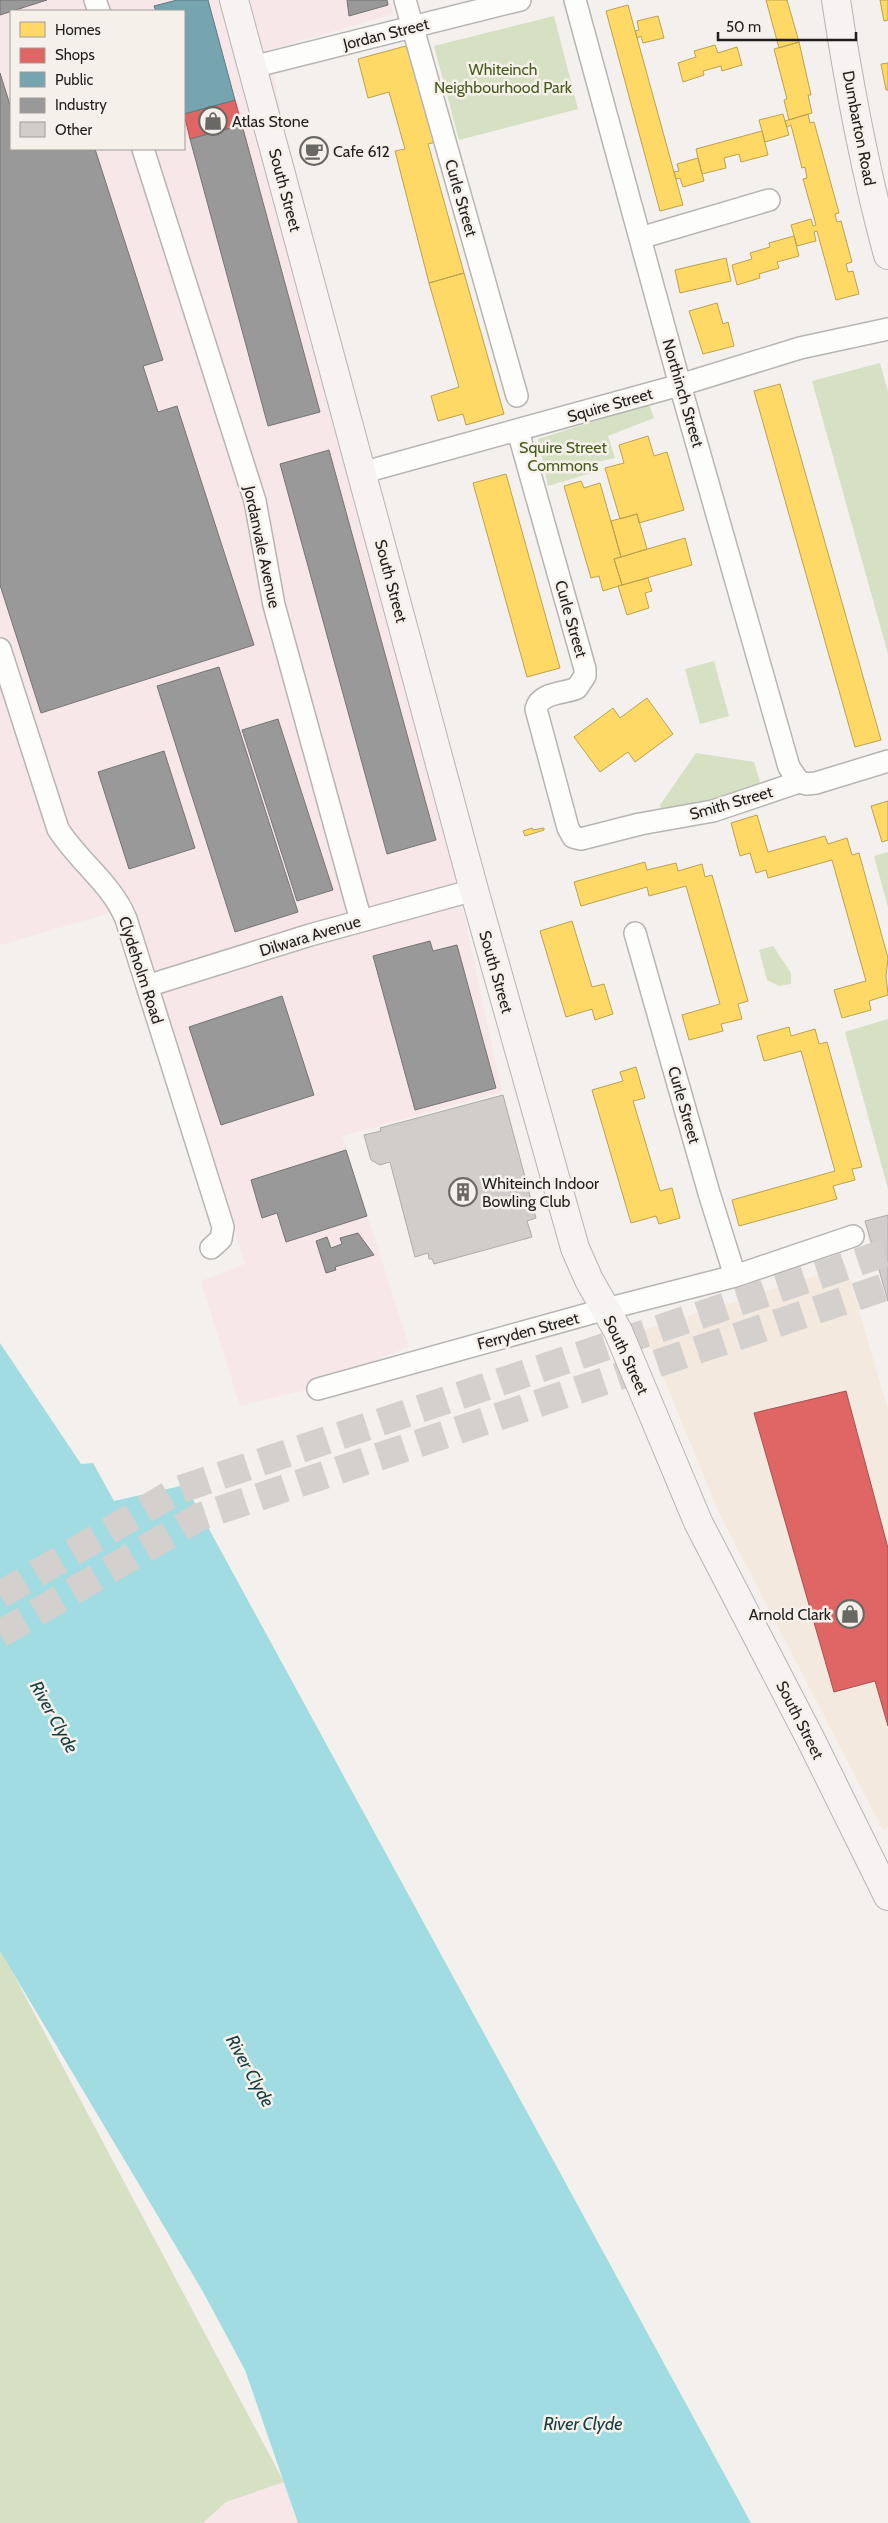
<svg xmlns="http://www.w3.org/2000/svg" width="888" height="2523" viewBox="0 0 888 2523" font-family="Cabin,sans-serif">
	<style>
		.commercial { fill: #f4e9de }
		.industrial { fill: #f7e7e9; fill-rule: evenodd }
		.green { fill: #d6e0c3 }
		.water { fill: #a0dce1 }
		.homes { fill: #ffd966; stroke: #bca150 }
		.shops { fill: #e06666; stroke: #a65050 }
		.public { fill: #76a5af; stroke: #5c7c83 }
		.industry { fill: #999; stroke: #757474 }
		.building { fill: #d0cdcb; stroke: #adaba8 }
		.lines { fill: none; stroke-linecap: round; stroke-linejoin: round }
		.primary-tunnel { stroke: #d3d0ce; stroke-width: 28; stroke-dasharray: 28 14; stroke-linecap: butt }
		.street-casing { stroke: #b6b5b2; stroke-width: 24 }
		.secondary-casing { stroke: #b6b5b2; stroke-width: 30 }
		.street { stroke: #fdfdfc; stroke-width: 21 }
		.secondary { stroke: #f7f3f3; stroke-width: 28 }
		.labels { text-anchor: middle; dominant-baseline: central; stroke-width: 5; stroke-linejoin: round; paint-order: stroke }
		.street-label { font-size: 16px; fill: #201e1c; stroke: #f6f0ea }
		.park-label { font-size: 16px; fill: #465b1b; stroke: #f6f0ea }
		.poi-label { font-size: 16px; fill: #201e1c; stroke: #f6f0ea; text-anchor: start }
		.water-label { font-size: 18px; font-style: italic; fill: #153e42; stroke: #f6f0ea }
	</style>
	<rect width="100%" height="100%" fill="#f3f0ed"/>
	<!-- commercial -->
	<path class="commercial" d="M 846,1266 L 888,1410 L 888,1828 L 883,1830 L 719,1513 L 644,1330 Z"/>
	<!-- industrial -->
	<path class="industrial" d="M 0,0 L 390,0 L 393,14 L 269,50 L 349,480 L 451,855 L 502,1092 L 342,1136 L 409,1346 L 310,1389 L 240,1406 L 201,1281 L 245,1264 L 134,906 L 0,945 ZM 11,11 L 184,11 L 184,149 L 11,149 Z
		M 284,2482 L 298,2523 L 203,2523 L 225,2502 Z"/>
	<!-- green -->
	<path class="green" d="M 554,16 L 578,109 L 459,140 L 434,46 Z
		M 880,363 L 888,392 L 888,654 L 812,381 Z
		M 649,404 L 654,418 L 608,436 L 615,458 L 584,465 L 598,471 L 548,486 L 538,439 Z
		M 714,661 L 729,716 L 700,724 L 685,669 Z
		M 696,753 L 754,762 L 763,792 L 665,820 L 660,805 Z
		M 888,852 L 888,907 L 874,856 Z
		M 773,946 L 791,973 L 791,984 L 779,986 L 767,980 L 759,950 Z
		M 888,1019 L 888,1189 L 845,1032 Z
		M 0,1949 L 284,2482 L 226,2502 L 203,2523 L 0,2523 Z"/>
	<!-- water -->
	<path class="water" d="M 0,1343 L 81,1464 L 93,1463 L 114,1501 L 185,1485 L 751,2523 L 298,2523 L 245,2370 L 202,2290 L 0,1951 Z"/>
	<!-- homes -->
	<path class="homes" d="M 766,0 L 787,0 L 799,42 L 779,48 Z
		M 880,0 L 888,0 L 888,20 L 884,21 Z
		M 628,5 L 683,205 L 660,211 L 606,11 Z
		M 658,16 L 664,38 L 643,43 L 641,36 L 637,38 L 635,31 L 639,30 L 637,21 Z
		M 799,42 L 811,95 L 808,95 L 812,113 L 789,120 L 784,100 L 787,99 L 774,49 Z
		M 413,44 L 439,141 L 428,144 L 464,273 L 429,283 L 395,151 L 405,149 L 389,92 L 368,98 L 358,59 Z
		M 715,45 L 718,53 L 737,47 L 742,65 L 722,71 L 721,66 L 703,71 L 704,75 L 683,82 L 678,63 L 696,57 L 694,51 Z
		M 888,63 L 888,90 L 886,90 L 881,64 Z
		M 783,114 L 789,135 L 765,142 L 759,120 Z
		M 808,114 L 810,123 L 814,122 L 839,213 L 835,214 L 837,222 L 841,221 L 852,262 L 846,264 L 848,272 L 853,271 L 859,294 L 836,300 L 817,231 L 814,232 L 816,241 L 797,246 L 791,225 L 811,219 L 813,226 L 816,225 L 803,179 L 807,178 L 805,167 L 802,168 L 791,125 L 787,127 L 785,121 Z
		M 762,131 L 768,155 L 741,162 L 739,154 L 724,158 L 726,168 L 702,174 L 696,149 Z
		M 698,158 L 704,181 L 683,187 L 680,178 L 676,179 L 674,172 L 679,171 L 677,164 Z
		M 794,236 L 799,256 L 777,262 L 779,268 L 759,274 L 760,278 L 737,285 L 732,265 L 752,259 L 750,253 L 770,247 L 769,243 Z
		M 726,258 L 731,281 L 680,293 L 675,270 Z
		M 464,273 L 504,414 L 466,425 L 463,414 L 438,421 L 431,396 L 459,387 L 429,283 Z
		M 717,303 L 723,324 L 728,322 L 734,346 L 703,354 L 689,311 Z
		M 780,384 L 881,740 L 855,747 L 754,391 Z
		M 648,436 L 654,456 L 667,452 L 684,510 L 639,523 L 637,514 L 620,519 L 605,468 L 624,463 L 619,445 Z
		M 506,474 L 560,668 L 527,677 L 473,483 Z
		M 581,481 L 584,488 L 600,483 L 621,557 L 614,559 L 622,585 L 603,591 L 599,576 L 591,578 L 564,486 Z
		M 637,514 L 647,549 L 621,557 L 611,521 Z
		M 685,538 L 692,565 L 622,585 L 614,559 Z
		M 648,578 L 652,591 L 645,593 L 649,608 L 627,615 L 618,586 Z
		M 647,698 L 673,734 L 635,762 L 628,752 L 600,772 L 574,737 L 613,708 L 620,718 Z
		M 888,801 L 888,840 L 882,842 L 871,806 Z
		M 757,815 L 768,852 L 825,836 L 828,844 L 847,838 L 852,855 L 859,853 L 888,958 L 886,976 L 888,995 L 869,1001 L 871,1010 L 842,1018 L 834,990 L 866,981 L 832,860 L 768,878 L 766,870 L 756,873 L 750,853 L 740,856 L 731,823 Z
		M 532,828 L 533,830 L 544,828 L 544,830 L 525,836 L 523,831 Z
		M 645,862 L 647,870 L 676,863 L 678,871 L 702,864 L 705,877 L 712,875 L 748,1001 L 738,1004 L 742,1019 L 721,1024 L 723,1031 L 689,1040 L 682,1015 L 720,1004 L 686,886 L 649,896 L 647,887 L 581,906 L 574,882 Z
		M 572,921 L 592,987 L 604,984 L 613,1014 L 595,1020 L 592,1009 L 566,1017 L 540,931 Z
		M 789,1027 L 791,1036 L 815,1029 L 819,1044 L 827,1042 L 862,1167 L 852,1169 L 855,1180 L 833,1186 L 837,1199 L 739,1226 L 732,1200 L 835,1171 L 801,1051 L 764,1061 L 757,1036 Z
		M 636,1067 L 645,1098 L 633,1101 L 660,1191 L 672,1188 L 680,1218 L 659,1224 L 656,1216 L 631,1223 L 592,1090 L 623,1081 L 620,1072 Z"/>
	<!-- shops -->
	<path class="shops" d="M 235,100 L 242,125 L 190,139 L 184,114 Z
		M 316,142 L 320,159 L 312,160 L 309,143 Z
		M 846,1391 L 888,1548 L 888,1726 L 875,1681 L 834,1692 L 754,1413 Z"/>
	<!-- public -->
	<path class="public" d="M 177,0 L 208,0 L 235,100 L 184,114 L 184,11 L 156,11 L 154,6 Z"/>
	<!-- industry -->
	<path class="industry" d="M 0,0 L 47,0 L 0,15 Z
		M 347,0 L 387,0 L 388,5 L 349,16 Z
		M 0,73 L 11,108 L 11,149 L 95,149 L 163,360 L 143,366 L 158,412 L 177,406 L 254,645 L 41,713 L 0,585 Z
		M 242,125 L 320,412 L 268,426 L 190,139 Z
		M 329,450 L 436,840 L 387,854 L 280,464 Z
		M 219,667 L 298,912 L 235,932 L 157,686 Z
		M 278,719 L 333,890 L 297,901 L 242,730 Z
		M 164,751 L 195,848 L 129,869 L 98,772 Z
		M 430,941 L 433,951 L 457,945 L 496,1088 L 415,1110 L 373,956 Z
		M 282,996 L 314,1095 L 221,1125 L 189,1027 Z
		M 346,1150 L 367,1216 L 286,1242 L 277,1213 L 262,1218 L 251,1180 Z
		M 358,1233 L 374,1255 L 335,1267 L 336,1270 L 326,1273 L 316,1241 L 327,1237 L 331,1248 L 342,1244 L 340,1238 Z"/>
	<!-- building -->
	<path class="building" d="M 503,1095 L 536,1218 L 527,1221 L 532,1237 L 434,1264 L 432,1259 L 429,1259 L 428,1253 L 415,1257 L 390,1162 L 380,1165 L 371,1160 L 364,1135 L 381,1131 L 380,1128 Z
		M 888,1215 L 888,1301 L 865,1221 Z"/>
	<g class="lines">
		<!-- primary-tunnel -->
		<path class="primary-tunnel" d="M 0,1595 L 178,1490 L 888,1252
			M 0,1634 L 199,1517 L 888,1286"/>
		<defs>
			<path id="street" d="M 95,0 L 99,11
				M 405,0 L 517,396
				M 575,0 L 680,385 L 789,767 L 799,782
				M 252,67 L 520,0
				M 143,149 L 255,501 L 274,605 L 361,921
				M 640,238 L 769,200
				M 518,431 L 585,669 L 585,676 L 577,688 C 564,694 540,692 536,709 L 568,828 L 573,837 L 581,839 L 640,824 L 713,811 L 799,782 L 807,784 L 816,783 L 888,761
				M 361,473 L 680,385 L 800,348 L 888,329
				M 0,649 L 58,829 C 78,861 112,884 126,919 L 223,1227 L 221,1239 L 211,1248
				M 635,933 L 709,1193 L 735,1276
				M 147,986 L 310,935 L 474,890
				M 318,1389 L 606,1309 L 735,1276 L 853,1236"/>
			<path id="secondary" d="M 234,0 L 474,890 L 575,1248 L 589,1280 L 618,1331 L 698,1522 L 811,1740 L 888,1896
				M 836,0 C 849,86 865,171 888,255"/>
		</defs>
		<!-- street casing -->
		<use href="#street" class="street-casing"/>
		<!-- secondary casing -->
		<use href="#secondary" class="secondary-casing"/>
		<!-- street -->
		<use href="#street" class="street"/>
		<!-- secondary -->
		<use href="#secondary" class="secondary"/>
	</g>
	<!-- icons -->
	<defs>
		<symbol id="shop-ring" viewBox="-11 -11 22 22"><circle r="9.5" fill="#f6f0ea" stroke="#6a6865" stroke-width="1.5"/><path d="M-5-2.5h2.3a2.7 3.5 0 0 1 5.4 0H5L5.5 6h-11ZM-1.5-2.5h3a1.5 2.3 0 0 0-3 0Z" fill="#6a6865"/></symbol>
		<symbol id="cafe-ring" viewBox="-11 -11 22 22"><circle r="9.5" fill="#f6f0ea" stroke="#6a6865" stroke-width="1.5"/><path d="M-5.5-4.5H6V0H3Q3 3.5 0 3.5H-2.5Q-5.5 3.5-5.5 0ZM3-3.2v2h1.7v-2ZM-6 4.5H4V6H-6Z" fill="#6a6865"/></symbol>
		<symbol id="building-ring" viewBox="-11 -11 22 22"><circle r="9.5" fill="#f6f0ea" stroke="#6a6865" stroke-width="1.5"/><path d="M-4-6H4V6H1V3H-1V6H-4ZM-2.5-4.3h1.7v1.8h-1.7ZM.8-4.3h1.7v1.8H.8ZM-2.5-1h1.7V.8h-1.7ZM.8-1h1.7V.8H.8Z" fill="#6a6865"/></symbol>
	</defs>
	<g fill-rule="evenodd">
		<use href="#shop-ring" x="197" y="105" width="32" height="32"/>
		<use href="#cafe-ring" x="298" y="135" width="32" height="32"/>
		<use href="#building-ring" x="447" y="1176" width="32" height="32"/>
		<use href="#shop-ring" x="834" y="1598" width="32" height="32"/>
	</g>
	<g class="labels">
		<!-- street labels -->
		<g class="street-label">
			<text transform="translate(386 34) rotate(-14)">Jordan Street</text>
			<text transform="translate(859 128) rotate(79)">Dumbarton Road</text>
			<text transform="translate(285 190) rotate(75)">South Street</text>
			<text transform="translate(461 198) rotate(74)">Curle Street</text>
			<text transform="translate(683 393) rotate(74)">Northinch Street</text>
			<text transform="translate(610 405) rotate(-16)">Squire Street</text>
			<text transform="translate(262 547) rotate(78)">Jordanvale Avenue</text>
			<text transform="translate(391 581) rotate(75)">South Street</text>
			<text transform="translate(571 619) rotate(74)">Curle Street</text>
			<text transform="translate(731 803) rotate(-16)">Smith Street</text>
			<text transform="translate(310 936) rotate(-17)">Dilwara Avenue</text>
			<text transform="translate(141 970) rotate(72)">Clydeholm Road</text>
			<text transform="translate(496 972) rotate(74)">South Street</text>
			<text transform="translate(684 1105) rotate(74)">Curle Street</text>
			<text transform="translate(528 1331) rotate(-15)">Ferryden Street</text>
			<text transform="translate(626 1355) rotate(65)">South Street</text>
			<text transform="translate(800 1720) rotate(63)">South Street</text>
		</g>
		<!-- park labels -->
		<g class="park-label">
			<text x="503" y="69">Whiteinch<tspan x="503" dy="18">Neighbourhood Park</tspan></text>
			<text x="563" y="447">Squire Street<tspan x="563" dy="18">Commons</tspan></text>
		</g>
		<!-- poi labels -->
		<g class="poi-label">
			<text x="232" y="121">Atlas Stone</text>
			<text x="333" y="151">Cafe 612</text>
			<text x="482" y="1183">Whiteinch Indoor<tspan x="482" dy="18">Bowling Club</tspan></text>
			<text x="831" y="1614" text-anchor="end">Arnold Clark</text>
		</g>
		<!-- water labels -->
		<g class="water-label">
			<text transform="translate(54 1717) rotate(61)">River Clyde</text>
			<text transform="translate(250 2071) rotate(61)">River Clyde</text>
			<text x="583" y="2424">River Clyde</text>
		</g>
	</g>
	<!-- legend -->
	<rect x="10" y="10" width="175" height="140" fill="#f6f0ea" stroke="#a09c98"/>
	<rect x="20" y="22" width="25" height="15" fill="#ffd966" stroke="#a09c98"/>
	<text x="55" y="35" font-size="15" fill="#201e1c">Homes</text>
	<rect x="20" y="48" width="25" height="15" fill="#e06666" stroke="#a09c98"/>
	<text x="55" y="60" font-size="15" fill="#201e1c">Shops</text>
	<rect x="20" y="72" width="25" height="15" fill="#76a5af" stroke="#a09c98"/>
	<text x="55" y="85" font-size="15" fill="#201e1c">Public</text>
	<rect x="20" y="98" width="25" height="15" fill="#999999" stroke="#a09c98"/>
	<text x="55" y="110" font-size="15" fill="#201e1c">Industry</text>
	<rect x="20" y="122" width="25" height="15" fill="#d0cdcb" stroke="#a09c98"/>
	<text x="55" y="135" font-size="15" fill="#201e1c">Other</text>
	<!-- scale -->
	<path d="M718 32v8h138v-8" fill="none" stroke="#201e1c" stroke-width="2.5"/>
	<text x="726" y="32" font-size="15" fill="#201e1c" stroke="#f6f0ea" stroke-width="4" paint-order="stroke">50 m</text>
</svg>
